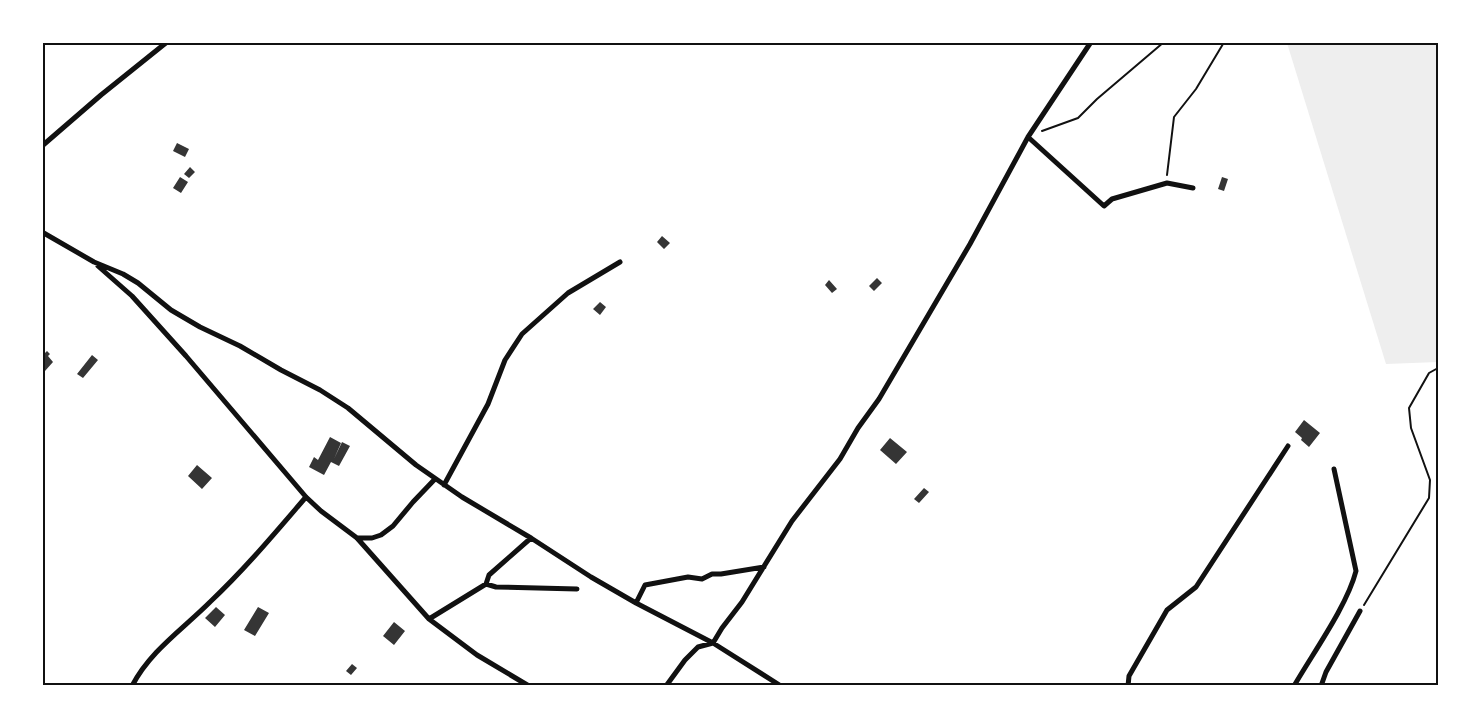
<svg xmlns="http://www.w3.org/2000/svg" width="1481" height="728" viewBox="0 0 1481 728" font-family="Cabin,sans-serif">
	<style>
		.green { fill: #eee }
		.building { fill: #353535 }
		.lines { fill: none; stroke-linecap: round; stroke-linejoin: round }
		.path { stroke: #111; stroke-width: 2 }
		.minor { stroke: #111; stroke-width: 5 }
		.neatline { fill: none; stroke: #111; stroke-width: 2 }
	</style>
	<rect width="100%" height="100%" fill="#fff"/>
	<!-- green -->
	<path class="green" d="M 1287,43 L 1438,43 L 1438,362 L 1386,364 Z"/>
	<!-- building -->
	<path class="building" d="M 177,143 L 189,149 L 185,157 L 173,151 Z
		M 190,167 L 195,172 L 189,178 L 184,174 Z
		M 180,177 L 188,182 L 181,193 L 173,188 Z
		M 1222,177 L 1228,179 L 1224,191 L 1218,189 Z
		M 662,236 L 670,243 L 664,249 L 657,242 Z
		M 877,278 L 882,283 L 874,291 L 869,286 Z
		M 829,280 L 837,289 L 832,293 L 825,285 Z
		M 600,302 L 606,307 L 600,315 L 593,309 Z
		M 42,351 L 45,353 L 47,351 L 50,354 L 48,356 L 53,362 L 45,371 L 42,369 Z
		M 92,355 L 98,360 L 83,378 L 77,374 Z
		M 1304,420 L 1320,433 L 1309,447 L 1301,440 L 1302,438 L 1295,432 Z
		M 330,437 L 341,443 L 334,459 L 342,442 L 350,446 L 339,466 L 331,462 L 324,475 L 309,467 L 314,457 L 318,460 Z
		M 890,438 L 907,452 L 896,464 L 880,450 Z
		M 197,465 L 212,478 L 202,489 L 188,476 Z
		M 924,488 L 929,492 L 919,503 L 914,499 Z
		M 216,607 L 225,615 L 215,627 L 205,618 Z
		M 258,607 L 269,613 L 255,636 L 244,630 Z
		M 394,622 L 405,631 L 394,645 L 383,636 Z
		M 352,664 L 357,668 L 351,675 L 346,671 Z"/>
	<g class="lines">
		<!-- path -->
		<path class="path" d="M 1042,131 L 1078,118 L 1097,99 L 1164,42
			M 1167,175 L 1174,117 L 1196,89 L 1223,44 L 1226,42
			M 1364,605 L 1429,498 L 1430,480 L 1411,428 L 1409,408 L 1429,373 L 1438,368"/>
		<!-- minor -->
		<path class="minor" d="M 1028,137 L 1104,206 L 1112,199 L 1167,183 L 1193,188
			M 42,146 L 101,95 L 167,42
			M 42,232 L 94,262 L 123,274 L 138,283 L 171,310 L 200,327 L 240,346 L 281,370 L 320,390 L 348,408 L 416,465 L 462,497 L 531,538 L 591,577 L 636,603 L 713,643 L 781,686
			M 98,266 L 132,296 L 186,356 L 306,497 L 321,511 L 357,538 L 429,619 L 477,655 L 529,686
			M 444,485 L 488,404 L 505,360 L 522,334 L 568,293 L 620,262
			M 357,538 L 372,538 L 381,535 L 393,526 L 413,502 L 435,479
			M 486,584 L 496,587 L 577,589
			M 636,603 L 645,585 L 688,577 L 702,579 L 712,574 L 721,574 L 764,567
			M 429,619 L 486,584 L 489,575 L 531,538
			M 132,686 C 150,651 183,629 210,602 C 245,569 275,533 306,497
			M 666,686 L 685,660 L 698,647 L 713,643 L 722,628 L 742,602 L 792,521 L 840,459 L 858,428 L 879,399 L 970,244 L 1028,137 L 1091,42
			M 1128,686 L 1129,676 L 1167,610 L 1196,587 L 1288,446
			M 1294,686 C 1313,653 1347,606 1356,571 L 1334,469
			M 1321,686 L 1326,672 L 1360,611"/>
	</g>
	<!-- border -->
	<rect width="1481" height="728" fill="none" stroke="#ffffff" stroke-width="88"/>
	<rect x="44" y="44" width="1393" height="640" class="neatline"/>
</svg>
